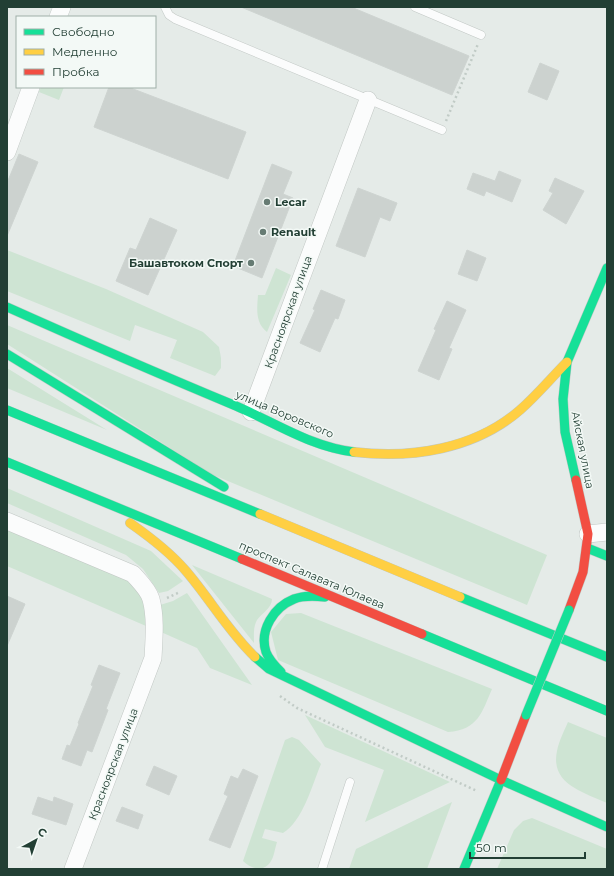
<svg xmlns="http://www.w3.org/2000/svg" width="614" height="876" viewBox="0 0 614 876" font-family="Montserrat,sans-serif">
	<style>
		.green { fill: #cee4d3 }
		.building { fill: #ccd2cf; stroke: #ced4d1 }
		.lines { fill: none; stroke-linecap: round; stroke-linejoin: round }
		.lane-casing { stroke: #c2c8c5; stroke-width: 9 }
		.street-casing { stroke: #c2c8c5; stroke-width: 18 }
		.fast-casing { stroke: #bec7c3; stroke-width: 10 }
		.slow-casing { stroke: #bec7c3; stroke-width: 10 }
		.jam-casing { stroke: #bec7c3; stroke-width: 10 }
		.path { stroke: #c1cbc6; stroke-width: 2.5; stroke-dasharray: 2 3; stroke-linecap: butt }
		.lane { stroke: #fbfcfc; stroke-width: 8 }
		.street { stroke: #fbfcfc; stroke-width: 17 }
		.fast { stroke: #16e098; stroke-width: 9 }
		.slow { stroke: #ffcf43; stroke-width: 9 }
		.jam { stroke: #f24e42; stroke-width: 9 }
		.fast-bridge-casing { stroke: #c1cac7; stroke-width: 10; stroke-linecap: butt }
		.fast-bridge { stroke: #16e098; stroke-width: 9 }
		.poi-dot { fill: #667b73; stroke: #f3f9f6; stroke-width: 1.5 }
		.labels { text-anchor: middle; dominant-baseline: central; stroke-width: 3; stroke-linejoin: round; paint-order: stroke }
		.poi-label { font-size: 11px; font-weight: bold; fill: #223f34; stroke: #f3f9f6; text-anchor: start }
		.street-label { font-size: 11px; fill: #223f34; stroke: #f3f9f6 }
	</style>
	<rect width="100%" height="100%" fill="#e5ebe8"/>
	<!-- green -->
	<path class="green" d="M 41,87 L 64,87 L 59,100 L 39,92 Z
		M 7,250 L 106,289 L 203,332 L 219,347 L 221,358 L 221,368 L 215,376 L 170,358 L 177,340 L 135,325 L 130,341 L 7,291 Z
		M 276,268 L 291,275 L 267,332 C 255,323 257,308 258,295 L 265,295 Z
		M 7,325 L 547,555 L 527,605 L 211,474 L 7,344 Z
		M 7,368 L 107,430 L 7,388 Z
		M 7,488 L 151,551 L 183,581 L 168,591 L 159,593 L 143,569 L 126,555 L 7,503 Z
		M 7,529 L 131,578 L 148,605 L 146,626 L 7,566 Z
		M 192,565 L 272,599 C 272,608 262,613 257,620 C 253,627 254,636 254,643 Z
		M 187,593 L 252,685 L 210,668 L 197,648 L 161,632 L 160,605 L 173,601 Z
		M 301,613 L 492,689 C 482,712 478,730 448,732 L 278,660 L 271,632 L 286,614 Z
		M 305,715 L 450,782 L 365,822 L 384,770 L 325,747 Z
		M 568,722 L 607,738 L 607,803 C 583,792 550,784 557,751 C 559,741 564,731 568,722 Z
		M 292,737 L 299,740 L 321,764 C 312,785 303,821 283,833 L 265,829 L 262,838 L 277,842 C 275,848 274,857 271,861 C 264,873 251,869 243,861 L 285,740 Z
		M 452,802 L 427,869 L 349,869 L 356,849 Z
		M 532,818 L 607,849 L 607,869 L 497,869 L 514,830 L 523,821 Z"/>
	<!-- building -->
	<path class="building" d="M 241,7 L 351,7 L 469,56 L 452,95 Z
		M 540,63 L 559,71 L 547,100 L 528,92 Z
		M 109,87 L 128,87 L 246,132 L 228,179 L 94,127 Z
		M 19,154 L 38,162 L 7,236 L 7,183 Z
		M 272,164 L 292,172 L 283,194 L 293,198 L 262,278 L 233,266 Z
		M 499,171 L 521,180 L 512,202 L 486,191 L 484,196 L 467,189 L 473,173 L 495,181 Z
		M 555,178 L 584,191 L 566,224 L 543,210 L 553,193 L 549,191 Z
		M 358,188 L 397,203 L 390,221 L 380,217 L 365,257 L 336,246 Z
		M 150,218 L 177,230 L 148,295 L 116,281 L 130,248 L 136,250 Z
		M 467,250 L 486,258 L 477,281 L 458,274 Z
		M 321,290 L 345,300 L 338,319 L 335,318 L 320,352 L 300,343 L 315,310 L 313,309 Z
		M 447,301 L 466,310 L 449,348 L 452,349 L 439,380 L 418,371 L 436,330 L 434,329 Z
		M 7,596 L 25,604 L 7,646 Z
		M 99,665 L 120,673 L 106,709 L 108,710 L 92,752 L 87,750 L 81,766 L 62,759 L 67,745 L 70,746 L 79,724 L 78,723 L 93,686 L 91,685 Z
		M 154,766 L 177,776 L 169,795 L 146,785 Z
		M 243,769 L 258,776 L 230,848 L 209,840 L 228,796 L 224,794 L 231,776 L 238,779 Z
		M 38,797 L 53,802 L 54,797 L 73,804 L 66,825 L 32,814 Z
		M 122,807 L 143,815 L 138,829 L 116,821 Z"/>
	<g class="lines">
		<defs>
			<path id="lane" d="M 165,7 L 169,15 L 175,19 L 442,130
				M 415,7 L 481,35
				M 322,869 L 350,782"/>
			<path id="street" d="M 58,17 L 62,7
				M 7,152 L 31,87
				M 251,412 L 368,100
				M 7,521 L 133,574 C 139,581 148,589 151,599 C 156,618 154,639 153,658 L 73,869
				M 588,534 L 607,532"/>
			<path id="fast" d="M 7,307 C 83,341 159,374 236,406 C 274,422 311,447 354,452
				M 7,354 L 224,487
				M 7,410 L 260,514
				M 7,462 L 242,559
				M 576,480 L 565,432 L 563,399 L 567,362 L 607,268
				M 587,548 L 607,556
				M 460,597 L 607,657
				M 422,634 L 607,711
				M 255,657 L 269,669 L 501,780 L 607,827
				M 281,672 C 275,666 269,660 266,652 C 259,630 274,607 294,599 C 304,595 315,596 325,597
				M 464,869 L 501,780"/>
			<path id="slow" d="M 354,452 C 412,459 475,449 520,410 C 537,395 551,378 567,362
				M 260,514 L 460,597
				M 130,523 C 150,537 170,552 186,571 C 210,599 228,631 255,657"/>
			<path id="jam" d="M 242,559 L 422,634
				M 569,610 L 583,572 L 588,534 L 576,480
				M 501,780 L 526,715"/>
		</defs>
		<!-- lane casing -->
		<use href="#lane" class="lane-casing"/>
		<!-- street casing -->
		<use href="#street" class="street-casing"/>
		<!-- fast casing -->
		<use href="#fast" class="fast-casing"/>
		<!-- slow casing -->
		<use href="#slow" class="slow-casing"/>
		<!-- jam casing -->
		<use href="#jam" class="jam-casing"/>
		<!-- path -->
		<path class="path" d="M 446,121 L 478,44
			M 167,598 L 180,592
			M 280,696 L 297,708 L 477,791"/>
		<!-- lane -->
		<use href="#lane" class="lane"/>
		<!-- street -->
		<use href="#street" class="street"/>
		<!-- fast -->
		<use href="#fast" class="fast"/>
		<!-- slow -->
		<use href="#slow" class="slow"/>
		<!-- jam -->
		<use href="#jam" class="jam"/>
		<defs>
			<path id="fast-bridge" d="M 526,715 L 569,610"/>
		</defs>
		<!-- fast-bridge casing -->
		<use href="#fast-bridge" class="fast-bridge-casing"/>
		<!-- fast-bridge -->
		<use href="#fast-bridge" class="fast-bridge"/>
	</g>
	<!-- markers -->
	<g class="poi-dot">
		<circle cx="267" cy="202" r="4"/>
		<circle cx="263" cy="232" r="4"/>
		<circle cx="251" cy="263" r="4"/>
	</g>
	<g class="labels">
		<!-- poi labels -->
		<g class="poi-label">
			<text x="275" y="202">Lecar</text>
			<text x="271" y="232">Renault</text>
			<text x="243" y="263" text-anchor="end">Башавтоком Спорт</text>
		</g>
		<!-- street labels -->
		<g class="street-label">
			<text transform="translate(288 312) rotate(-70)">Красноярская улица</text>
			<text transform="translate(285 414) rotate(23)">улица Воровского</text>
			<text transform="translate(583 450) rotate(79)">Айская улица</text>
			<text transform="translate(312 575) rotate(23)">проспект Салавата Юлаева</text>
			<text transform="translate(113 764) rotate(-69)">Красноярская улица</text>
		</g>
	</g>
	<!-- border -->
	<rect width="614" height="876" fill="none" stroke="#223f34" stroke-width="16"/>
	<!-- legend -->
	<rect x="16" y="16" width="140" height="72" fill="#f3f9f6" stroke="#9fafa8"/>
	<rect x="24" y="29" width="20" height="6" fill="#16e098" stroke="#9fafa8"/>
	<text x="52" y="36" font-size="12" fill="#223f34">Свободно</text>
	<rect x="24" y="49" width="20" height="6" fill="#ffcf43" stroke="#9fafa8"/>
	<text x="52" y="56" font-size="12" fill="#223f34">Медленно</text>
	<rect x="24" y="69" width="20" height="6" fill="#f24e42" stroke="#9fafa8"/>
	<text x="52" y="76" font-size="12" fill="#223f34">Пробка</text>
	<!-- north arrow -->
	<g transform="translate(36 840) rotate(40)" stroke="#f3f9f6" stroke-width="3" paint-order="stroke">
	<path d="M0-3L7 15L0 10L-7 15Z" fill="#223f34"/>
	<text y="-6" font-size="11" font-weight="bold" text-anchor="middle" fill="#223f34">С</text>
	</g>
	<!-- scale -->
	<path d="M470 852v6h115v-6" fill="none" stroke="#223f34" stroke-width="2"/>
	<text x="476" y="852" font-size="12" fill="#223f34" stroke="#f3f9f6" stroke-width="3" paint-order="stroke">50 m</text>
</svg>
